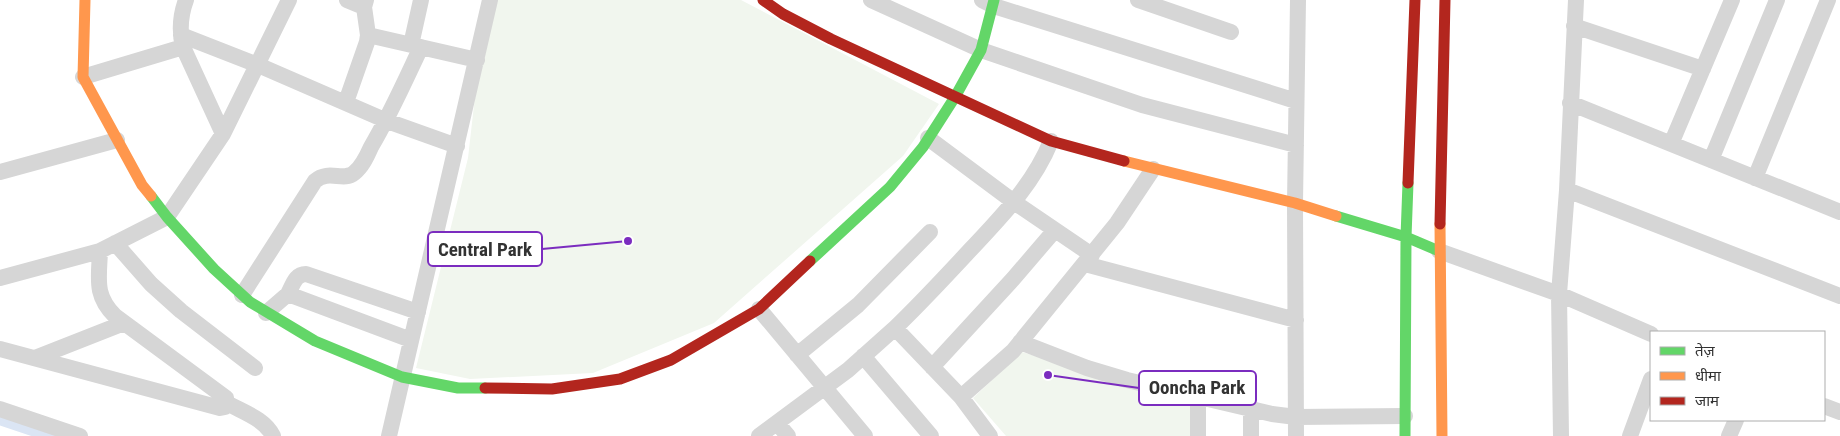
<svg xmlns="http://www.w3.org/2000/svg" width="1840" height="436" viewBox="0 0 1840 436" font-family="'Roboto Condensed','Noto Sans Devanagari',sans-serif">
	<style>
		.green { fill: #f1f6ee }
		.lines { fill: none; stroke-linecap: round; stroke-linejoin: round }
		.canal { stroke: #dbe5f4; stroke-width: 14 }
		.street { stroke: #d6d6d6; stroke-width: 16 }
		.fast { stroke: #63d668; stroke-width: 11 }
		.slow { stroke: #ff974d; stroke-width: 11 }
		.jam { stroke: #b3261e; stroke-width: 11 }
		.leader { fill: none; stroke: #7b2cbf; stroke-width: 2 }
		.callout-dot { fill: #7b2cbf; stroke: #fff; stroke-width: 2 }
		.callout { fill: #fff; stroke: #7b2cbf; stroke-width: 2 }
		.callout-label { font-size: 19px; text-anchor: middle; font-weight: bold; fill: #323232 }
	</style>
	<rect width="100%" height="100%" fill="#fff"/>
	<!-- green -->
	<path class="green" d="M 486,0 L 741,0 L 939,104 L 903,156 L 714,323 L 593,373 L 470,379 L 416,368 L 468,158 Z
		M 1022,352 L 1191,403 L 1191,436 L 1006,436 L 973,398 Z"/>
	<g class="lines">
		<!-- canal -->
		<path class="canal" d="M 0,418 L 53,436"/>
		<!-- street -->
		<path class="street" d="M 347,0 L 364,7 L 366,0
			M 871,0 L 981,50 L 1142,105 L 1296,145
			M 982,0 L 994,6 L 1296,101
			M 1138,0 L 1231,32
			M 1574,26 L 1703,69
			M 181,35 L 258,65 L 387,121 L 457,146
			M 368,35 L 477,60
			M 411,45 L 421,0
			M 183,47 L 223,134
			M 83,77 L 183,47 C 179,30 180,16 186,0
			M 346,102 L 367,42 L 368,35 L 364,7
			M 1570,103 L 1840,212
			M 928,138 L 1014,202 L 1092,255
			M 1671,144 L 1732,0
			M 1711,160 L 1777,0
			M 0,172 L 117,140
			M 1755,178 L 1828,0
			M 1567,190 L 1840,296
			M 115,243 L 151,284 L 181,311 L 255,368
			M 1439,251 L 1559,294 L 1651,334
			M 1085,264 L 1296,320
			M 0,278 L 100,251 L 167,217 L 223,134 L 289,0
			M 288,294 C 293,285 295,274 306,274 L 418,312
			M 242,295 L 315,181 C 329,169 343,182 354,173 C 362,167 367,156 371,147 C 390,115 405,81 421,47
			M 759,309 L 865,436
			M 266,313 L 288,294 L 411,340
			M 895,328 C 922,302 947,275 972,248 C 1003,215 1034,183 1051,141
			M 1020,342 L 1087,368 L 1127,380 L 1272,414 L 1296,417 L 1405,416
			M 0,349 L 220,408 L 225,407 L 227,403 L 226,398 L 115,316 C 94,295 99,279 100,251
			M 797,355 L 858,305 L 930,232
			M 863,356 L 931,436
			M 35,358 L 124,323
			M 932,367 L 1013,279 L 1055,230
			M 961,397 L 990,436
			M 227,403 C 243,412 265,419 273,436
			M 1824,406 L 1840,412
			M 0,409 L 80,436
			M 1251,410 L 1251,436
			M 777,423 L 788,436
			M 389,436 L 490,0
			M 759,436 L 848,370 L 895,328 L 961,397 L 1013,351 L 1117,223 L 1153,169
			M 1198,436 L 1198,396
			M 1296,436 L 1295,203 L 1298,0
			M 1561,436 L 1559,294 L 1567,190 L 1576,0
			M 1630,436 L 1651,379
			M 1729,436 L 1736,420"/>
		<!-- fast -->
		<path class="fast" d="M 151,196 L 167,217 L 214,269 L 250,302 L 315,341 L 402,377 L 458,388 L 485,388
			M 1336,216 L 1406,237 L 1439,251
			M 810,261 L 890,187 L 923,147 L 955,97 L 981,50 L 994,0
			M 1405,436 L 1406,237 L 1408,183"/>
		<!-- slow -->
		<path class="slow" d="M 85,0 L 83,77 L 142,185 L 151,196
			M 1124,161 L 1295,203 L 1336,216
			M 1440,224 L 1442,436"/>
		<!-- jam -->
		<path class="jam" d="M 763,0 L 783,14 L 831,39 L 1051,141 L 1124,161
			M 1408,183 L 1415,0
			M 1440,224 L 1445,0
			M 485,388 L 552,389 L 620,379 L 671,360 L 759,309 L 810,261"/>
	</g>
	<!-- callouts -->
	<path class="leader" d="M628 241L542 249M1048 375L1139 388"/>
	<g class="callout-dot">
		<circle cx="628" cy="241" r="5"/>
		<circle cx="1048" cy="375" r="5"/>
	</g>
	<g class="callout">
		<rect x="428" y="232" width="114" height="34" rx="5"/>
		<rect x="1139" y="371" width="117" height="34" rx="5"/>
	</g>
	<g class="callout-label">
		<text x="485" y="256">Central Park</text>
		<text x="1197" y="394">Ooncha Park</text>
	</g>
	<!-- legend -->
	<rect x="1650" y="331" width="175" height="90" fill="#ffffff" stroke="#adadad"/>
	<rect x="1660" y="347" width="25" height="8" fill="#63d668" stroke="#adadad"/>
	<text x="1695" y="356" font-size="15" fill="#323232">तेज़</text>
	<rect x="1660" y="372" width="25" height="8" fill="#ff974d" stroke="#adadad"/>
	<text x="1695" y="381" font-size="15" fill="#323232">धीमा</text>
	<rect x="1660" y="397" width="25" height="8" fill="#b3261e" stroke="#adadad"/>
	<text x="1695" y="406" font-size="15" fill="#323232">जाम</text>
</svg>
